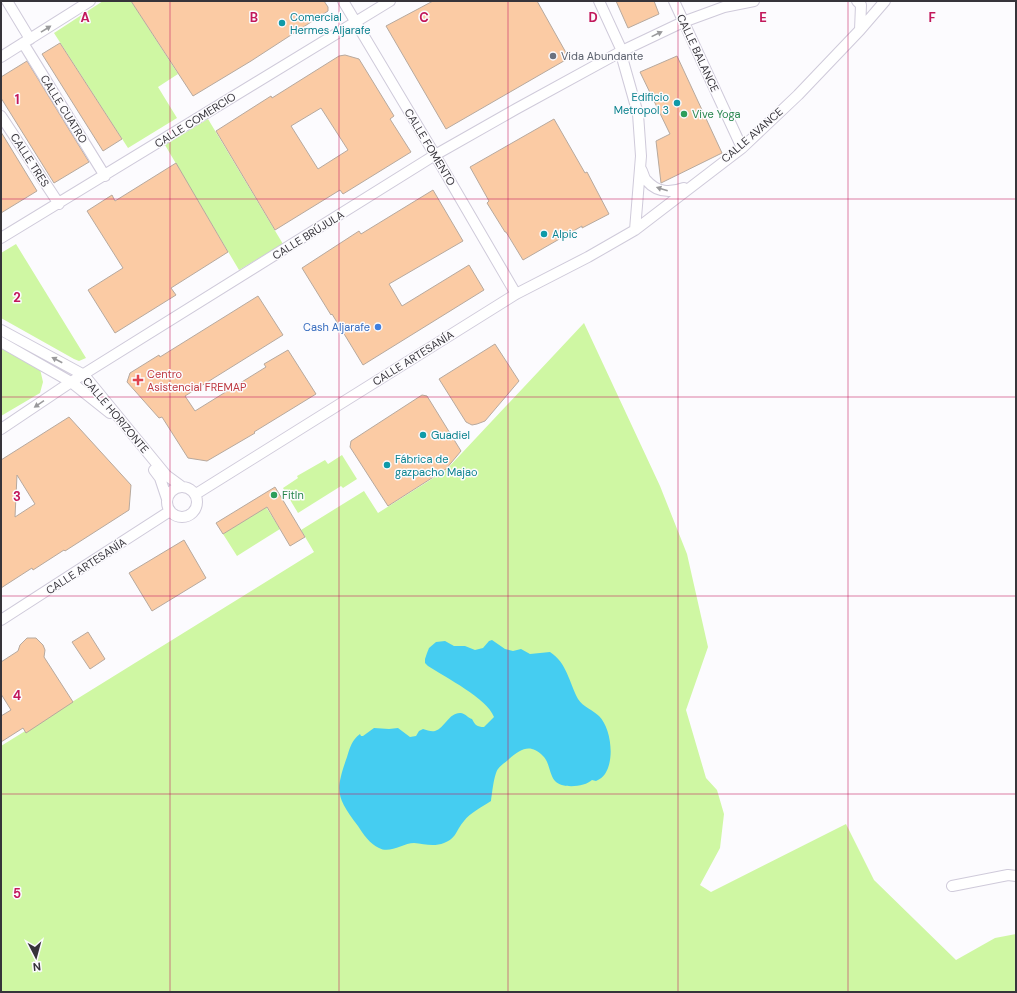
<svg xmlns="http://www.w3.org/2000/svg" width="1017" height="993" viewBox="0 0 1017 993" font-family="'DM Sans',sans-serif">
	<style>
		.green { fill: #cff7a3 }
		.water { fill: #45cdf1 }
		.building { fill: #fbcba4; stroke: #b7a99e; fill-rule: evenodd }
		.lines { fill: none; stroke-linecap: round; stroke-linejoin: round }
		.street-casing { stroke: #cfcada; stroke-width: 12 }
		.street { stroke: #fff; stroke-width: 10 }
		.oneway { fill: #9a9a9c }
		.grid { fill: none; stroke: #c2185b; stroke-width: 1; stroke-opacity: 0.55 }
		.culture-dot { fill: #0f9aa8; stroke: #fcfbfe; stroke-width: 1.5 }
		.worship-dot { fill: #6b7280; stroke: #fcfbfe; stroke-width: 1.5 }
		.leisure-dot { fill: #2e9e5b; stroke: #fcfbfe; stroke-width: 1.5 }
		.shop-dot { fill: #3f7fe0; stroke: #fcfbfe; stroke-width: 1.5 }
		.health-dot { fill: #e0444e; stroke: #fcfbfe; stroke-width: 1.5 }
		.labels { text-anchor: middle; dominant-baseline: central; stroke-width: 3; stroke-linejoin: round; paint-order: stroke }
		.culture-label { font-size: 11px; fill: #0d838f; stroke: #fcfbfe; text-anchor: start }
		.street-label { font-size: 11px; fill: #36343a; stroke: #fcfbfe }
		.worship-label { font-size: 11px; fill: #5b616d; stroke: #fcfbfe; text-anchor: start }
		.leisure-label { font-size: 11px; fill: #27864d; stroke: #fcfbfe; text-anchor: start }
		.shop-label { font-size: 11px; fill: #366cbe; stroke: #fcfbfe; text-anchor: end }
		.health-label { font-size: 11px; fill: #be3a42; stroke: #fcfbfe; text-anchor: start }
		.grid-label { font-size: 13px; text-anchor: middle; font-weight: bold; fill: #c2185b; stroke: #fcfbfe; stroke-width: 3; stroke-linejoin: round; paint-order: stroke }
	</style>
	<rect width="100%" height="100%" fill="#fcfbfe"/>
	<!-- green -->
	<path class="green" d="M 103,1 L 131,1 L 178,74 L 158,87 L 177,118 L 128,148 L 54,33 Z
		M 208,119 L 283,244 L 239,270 L 165,145 Z
		M 16,244 L 86,358 L 79,361 L 74,359 L 1,318 L 1,253 Z
		M 584,323 L 660,486 L 687,554 L 708,647 L 686,710 L 706,778 L 717,790 L 724,814 L 720,848 L 700,885 L 711,892 L 846,824 L 874,880 L 956,960 L 995,938 L 1016,934 L 1016,992 L 1,992 L 1,746 L 314,552 L 301,530 L 364,491 L 378,513 L 446,470 Z
		M 1,348 L 40,369 L 43,382 L 40,393 L 1,416 Z
		M 342,455 L 357,479 L 343,488 L 341,486 L 298,513 L 283,488 L 298,478 L 297,476 L 325,460 L 328,464 Z
		M 266,507 L 280,529 L 237,556 L 223,534 Z"/>
	<!-- water -->
	<path class="water" d="M 492,640 L 505,649 L 513,651 L 521,649 L 530,654 L 550,652 C 567,663 569,682 578,699 C 583,707 593,710 599,716 C 611,728 615,759 605,774 C 603,777 600,779 596,781 L 592,780 C 585,787 562,789 555,781 C 549,774 550,763 543,756 C 530,743 521,749 509,759 C 506,762 501,765 498,769 C 494,774 492,794 491,801 C 482,807 470,813 464,821 C 456,830 457,838 444,843 C 434,847 424,844 414,843 C 403,843 390,854 379,848 C 370,844 363,834 358,826 C 336,797 335,791 347,757 C 350,747 352,740 360,734 L 361,736 L 363,736 L 374,728 L 389,729 L 398,728 L 410,737 L 416,736 L 419,731 L 423,729 C 427,730 431,732 435,731 C 445,728 449,712 461,713 C 466,714 468,718 472,719 C 475,725 477,727 484,727 L 494,717 C 487,698 446,678 428,666 L 425,663 L 425,659 L 427,653 L 429,648 L 436,642 L 445,641 L 454,646 L 465,646 L 475,650 L 483,648 L 489,641 Z"/>
	<!-- building -->
	<path class="building" d="M 131,1 L 324,1 L 328,7 L 328,11 L 251,61 L 193,96 Z
		M 433,1 L 537,1 L 569,58 L 446,129 L 386,26 Z
		M 616,1 L 654,1 L 659,14 L 628,28 Z
		M 60,43 L 122,139 L 103,151 L 42,54 Z
		M 345,55 L 359,59 L 394,116 L 390,119 L 411,152 L 343,194 L 340,190 L 275,230 L 216,131 L 271,96 L 272,98 L 339,56 ZM 321,108 L 348,150 L 318,169 L 291,126 Z
		M 677,56 L 722,153 L 661,183 L 656,141 L 670,134 L 640,72 Z
		M 27,61 L 89,162 L 54,183 L 1,98 L 1,77 Z
		M 554,119 L 585,173 L 587,172 L 609,214 L 582,228 L 582,226 L 523,260 L 506,232 L 505,232 L 487,203 L 489,201 L 470,167 Z
		M 1,132 L 37,191 L 1,213 Z
		M 176,163 L 228,252 L 171,288 L 176,295 L 115,333 L 88,290 L 123,268 L 87,211 L 112,195 L 115,201 Z
		M 433,190 L 463,241 L 389,284 L 402,306 L 469,265 L 484,290 L 363,365 L 332,314 L 331,315 L 302,268 L 359,231 L 361,234 Z
		M 258,296 L 283,335 L 185,396 L 195,411 L 266,367 L 264,364 L 288,350 L 316,394 L 254,432 L 255,433 L 207,461 L 188,458 L 162,417 L 159,418 L 127,382 L 130,373 L 159,355 L 160,357 Z
		M 495,344 L 519,381 L 485,421 L 477,424 L 472,425 L 466,422 L 439,379 Z
		M 422,395 L 427,396 L 461,451 L 446,469 L 388,506 L 350,447 L 351,441 Z
		M 69,417 L 131,485 L 129,510 L 65,551 L 64,550 L 33,570 L 32,568 L 1,588 L 1,460 ZM 17,475 L 35,504 L 15,517 Z
		M 275,487 L 305,537 L 290,546 L 267,507 L 223,534 L 216,523 Z
		M 184,540 L 206,578 L 152,611 L 129,573 Z
		M 88,632 L 105,659 L 90,669 L 72,642 Z
		M 27,638 L 36,638 L 43,645 L 45,650 L 44,657 L 73,702 L 26,733 L 23,728 L 1,742 L 1,716 L 11,710 L 1,694 L 1,662 L 18,651 L 20,645 Z"/>
	<g class="lines">
		<defs>
			<path id="street" d="M 7,1 L 30,39
				M 343,1 L 435,155 L 516,294
				M 599,1 L 622,51 L 623,61 L 638,114 L 641,156 L 635,230
				M 674,1 L 742,148
				M 857,1 L 861,5 L 860,30
				M 23,43 L 105,176
				M 1,57 L 90,1
				M 1,116 L 59,204
				M 641,169 C 643,172 644,178 646,180 C 657,193 670,193 684,188
				M 1,238 L 390,1
				M 1,330 L 84,375 L 166,475 L 181,486
				M 1,342 L 71,382 L 110,413
				M 1,429 L 71,382 L 435,155 L 516,109 L 622,51 L 683,22 L 724,7 L 754,1
				M 154,470 L 160,478 L 167,499
				M167 502a15 15 0 1 1 30 0a15 15 0 1 1-30 0Z
				M 196,494 L 516,294 L 588,257 L 635,230 L 742,148 L 798,95 L 860,30 L 885,1
				M 1,620 L 170,511
				M 952,886 L 1008,875 L 1016,876"/>
		</defs>
		<!-- street casing -->
		<use href="#street" class="street-casing"/>
		<!-- street -->
		<use href="#street" class="street"/>
	</g>
	<!-- one-way arrows -->
	<defs><path id="oneway-solid" d="M-6-.8H1V-3.2L6.5 0L1 3.2V.8H-6Z"/></defs>
	<g class="oneway">
		<use href="#oneway-solid" transform="translate(46 29) rotate(-32)"/>
		<use href="#oneway-solid" transform="translate(657 34) rotate(-26)"/>
		<use href="#oneway-solid" transform="translate(662 189) rotate(-162)"/>
		<use href="#oneway-solid" transform="translate(57 360) rotate(-152)"/>
		<use href="#oneway-solid" transform="translate(39 404) rotate(146)"/>
	</g>
	<!-- grid -->
	<path class="grid" d="M 170,1 L 170,992M 339,1 L 339,992M 508,1 L 508,992M 678,1 L 678,992M 848,1 L 848,992M 1,199 L 1016,199M 1,397 L 1016,397M 1,596 L 1016,596M 1,794 L 1016,794"/>
	<!-- markers -->
	<g class="culture-dot">
		<circle cx="282" cy="23" r="4"/>
		<circle cx="677" cy="103" r="4"/>
		<circle cx="544" cy="234" r="4"/>
		<circle cx="423" cy="435" r="4"/>
		<circle cx="387" cy="465" r="4"/>
	</g>
	<circle class="worship-dot" cx="553" cy="56" r="4"/>
	<g class="leisure-dot">
		<circle cx="684" cy="114" r="4"/>
		<circle cx="274" cy="495" r="4"/>
	</g>
	<circle class="shop-dot" cx="378" cy="327" r="4"/>
	<path class="health-dot" d="M136 374h4v4h4v4h-4v4h-4v-4h-4v-4h4z"/>
	<g class="labels">
		<!-- culture labels -->
		<g class="culture-label">
			<text x="290" y="17">Comercial<tspan x="290" dy="13">Hermes Aljarafe</tspan></text>
			<text x="669" y="97" text-anchor="end">Edificio<tspan x="669" dy="13">Metropol 3</tspan></text>
			<text x="552" y="234">Alpic</text>
			<text x="431" y="435">Guadiel</text>
			<text x="395" y="459">Fábrica de<tspan x="395" dy="13">gazpacho Majao</tspan></text>
		</g>
		<!-- street labels -->
		<g class="street-label">
			<text transform="translate(698 53) rotate(65)">CALLE BALANCE</text>
			<text transform="translate(64 109) rotate(58)">CALLE CUATRO</text>
			<text transform="translate(195 120) rotate(-32)">CALLE COMERCIO</text>
			<text transform="translate(752 135) rotate(-41)">CALLE AVANCE</text>
			<text transform="translate(430 147) rotate(59)">CALLE FOMENTO</text>
			<text transform="translate(30 160) rotate(57)">CALLE TRES</text>
			<text transform="translate(308 235) rotate(-32)">CALLE BRÚJULA</text>
			<text transform="translate(413 358) rotate(-32)">CALLE ARTESANÍA</text>
			<text transform="translate(116 415) rotate(50)">CALLE HORIZONTE</text>
			<text transform="translate(86 566) rotate(-33)">CALLE ARTESANÍA</text>
		</g>
		<!-- worship labels -->
		<g class="worship-label">
			<text x="561" y="56">Vida Abundante</text>
		</g>
		<!-- leisure labels -->
		<g class="leisure-label">
			<text x="692" y="114">Vive Yoga</text>
			<text x="282" y="495">FitIn</text>
		</g>
		<!-- shop labels -->
		<g class="shop-label">
			<text x="370" y="327">Cash Aljarafe</text>
		</g>
		<!-- health labels -->
		<g class="health-label">
			<text x="147" y="374">Centro<tspan x="147" dy="13">Asistencial FREMAP</tspan></text>
		</g>
	</g>
	<g class="grid-label">
		<text x="85" y="22">A</text>
		<text x="254" y="22">B</text>
		<text x="424" y="22">C</text>
		<text x="593" y="22">D</text>
		<text x="763" y="22">E</text>
		<text x="932" y="22">F</text>
		<text x="17" y="104">1</text>
		<text x="17" y="302">2</text>
		<text x="17" y="501">3</text>
		<text x="17" y="700">4</text>
		<text x="17" y="898">5</text>
	</g>
	<!-- border -->
	<rect width="1017" height="993" fill="none" stroke="#36343a" stroke-width="4"/>
	<!-- north arrow -->
	<g transform="translate(36 957) rotate(174)" stroke="#fcfbfe" stroke-width="3" paint-order="stroke">
	<path d="M0-3L7 15L0 10L-7 15Z" fill="#36343a"/>
	<text y="-6" font-size="11" font-weight="bold" text-anchor="middle" fill="#36343a">N</text>
	</g>
</svg>
